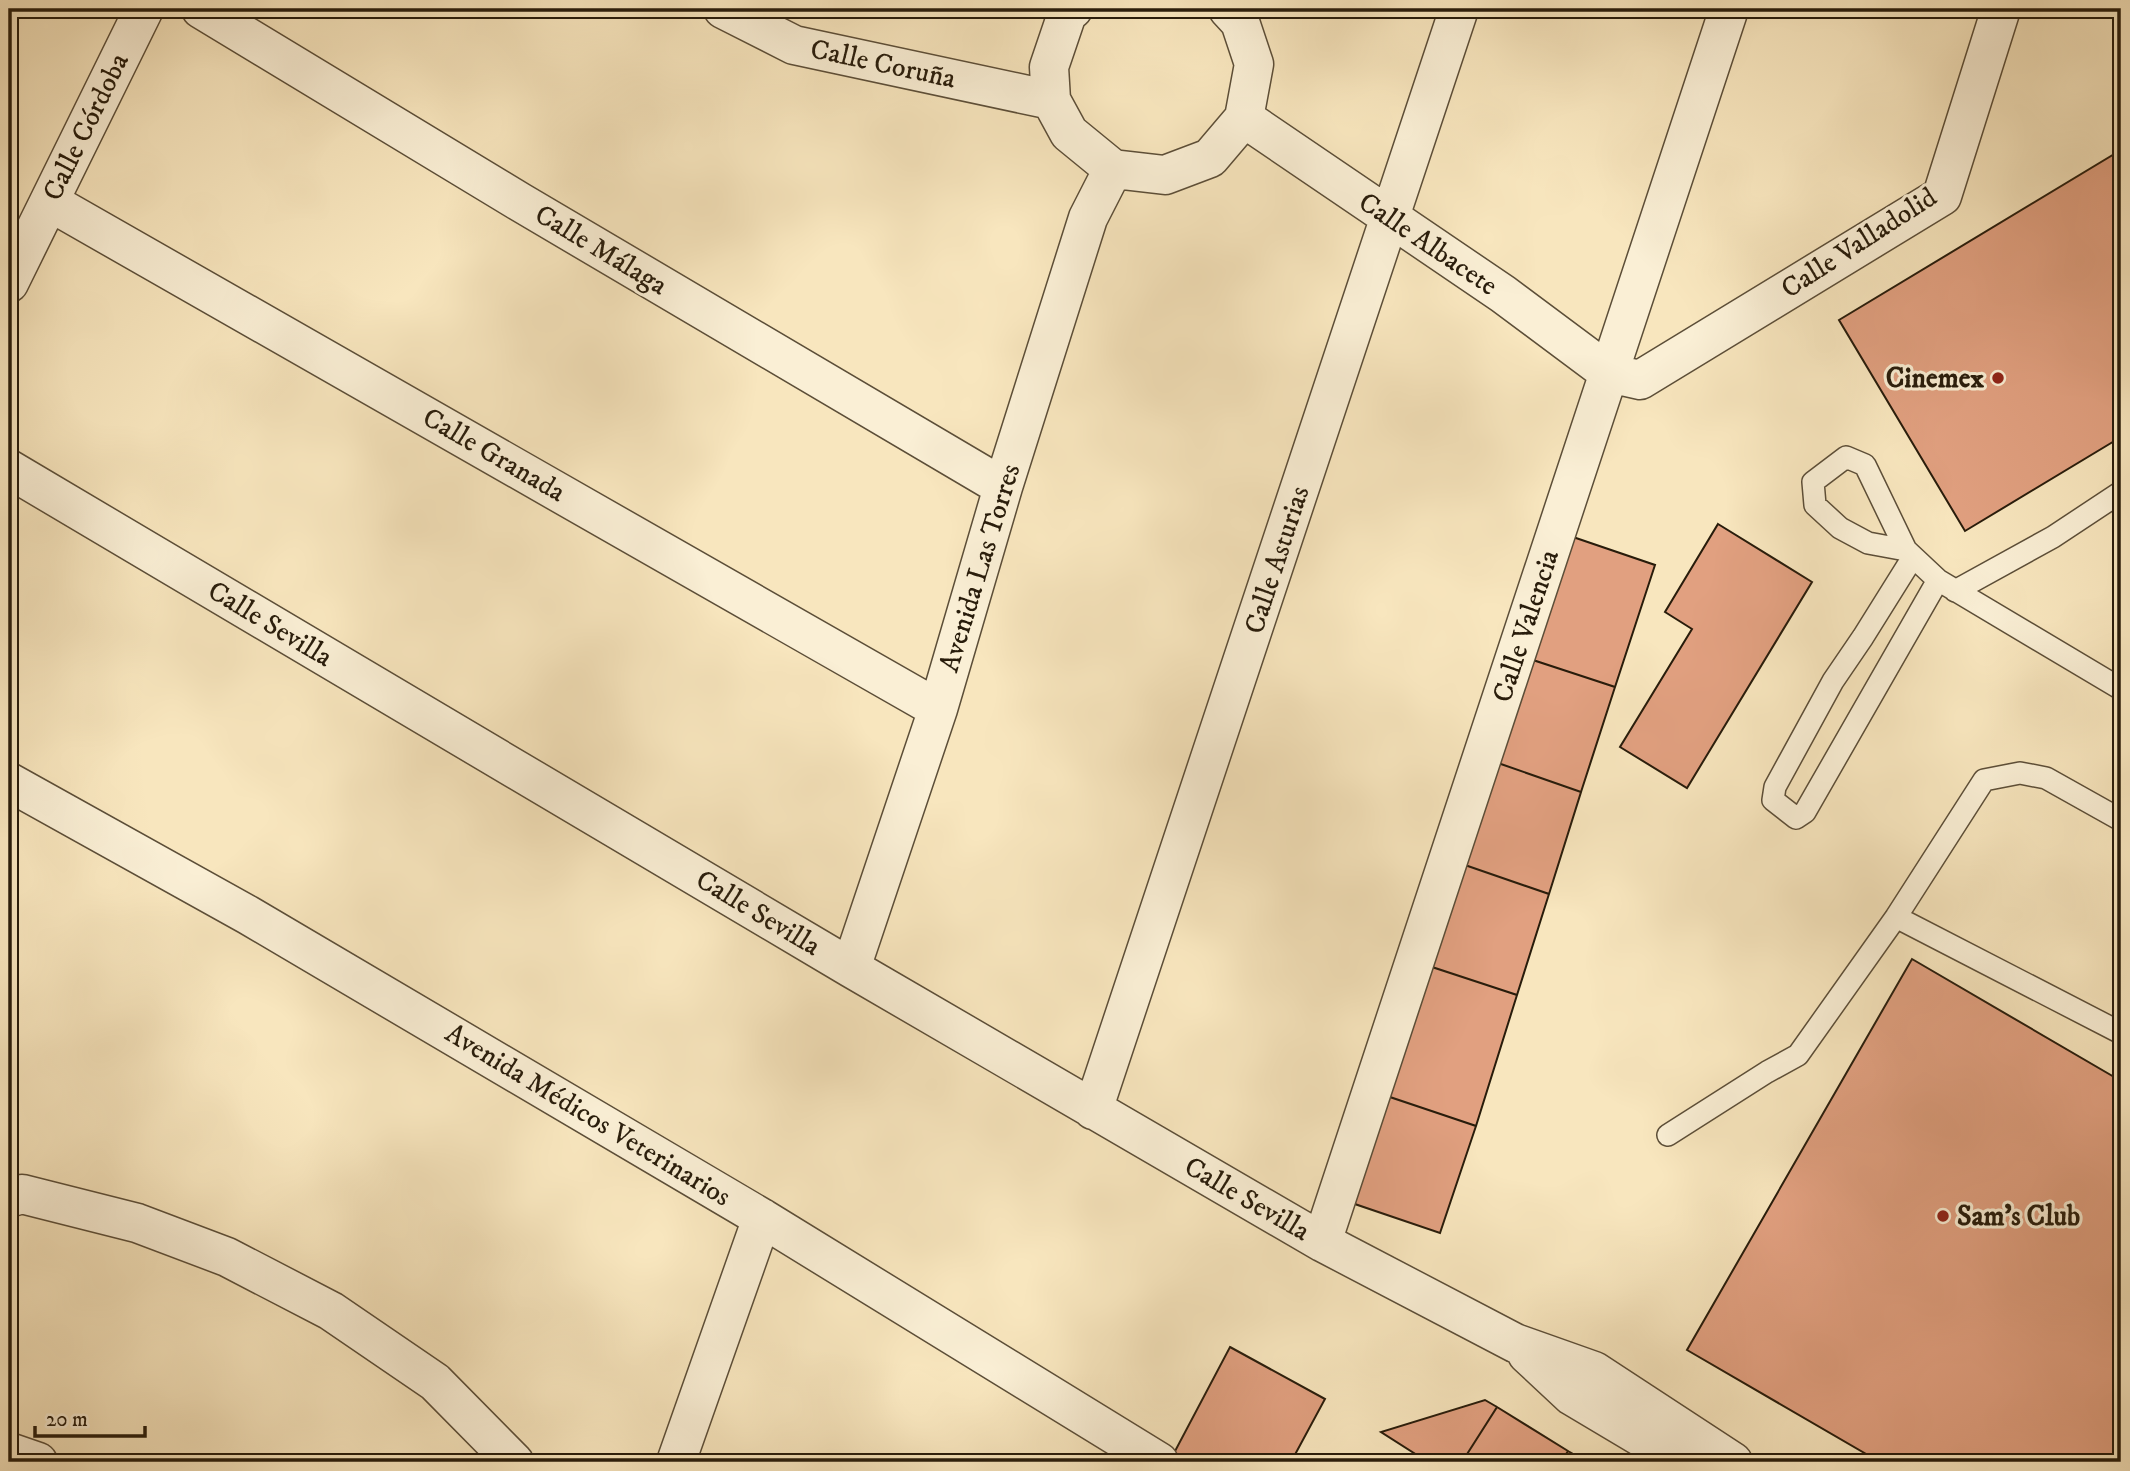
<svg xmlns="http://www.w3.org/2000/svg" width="2130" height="1471" viewBox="0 0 2130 1471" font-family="'IM FELL DW Pica',serif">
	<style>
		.building { fill: #e1a080; stroke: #281c0b; stroke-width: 2 }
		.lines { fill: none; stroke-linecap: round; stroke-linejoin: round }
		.lane-casing { stroke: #5c4e38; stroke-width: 24 }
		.street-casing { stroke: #5c4e38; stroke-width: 41 }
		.lane { stroke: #faefd5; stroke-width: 21 }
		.street { stroke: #faefd5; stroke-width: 38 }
		.poi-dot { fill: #8f2418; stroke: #faefd5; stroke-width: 2.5 }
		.labels { text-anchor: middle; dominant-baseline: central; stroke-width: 6; stroke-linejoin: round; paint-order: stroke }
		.street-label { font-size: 28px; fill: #281c0b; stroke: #faefd5 }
		.poi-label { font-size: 28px; font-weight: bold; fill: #281c0b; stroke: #faefd5; text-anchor: end }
	</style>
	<rect width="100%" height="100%" fill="#f8e6be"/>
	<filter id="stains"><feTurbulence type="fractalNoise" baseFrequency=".00286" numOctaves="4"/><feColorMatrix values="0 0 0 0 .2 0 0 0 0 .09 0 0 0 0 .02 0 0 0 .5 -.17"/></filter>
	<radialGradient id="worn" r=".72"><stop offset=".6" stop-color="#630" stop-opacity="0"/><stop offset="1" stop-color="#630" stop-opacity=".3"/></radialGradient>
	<!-- building -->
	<path class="building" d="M 2121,150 L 2121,437 L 1965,531 L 1839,320 Z
		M 1718,524 L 1812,582 L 1687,788 L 1620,747 L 1692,629 L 1665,612 Z
		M 1573,537 L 1655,565 L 1615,687 L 1533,660 Z
		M 1533,660 L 1615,687 L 1581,792 L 1498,763 Z
		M 1498,763 L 1581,792 L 1549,894 L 1462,864 Z
		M 1462,864 L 1549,894 L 1517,995 L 1426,965 Z
		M 1912,959 L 2121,1081 L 2121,1462 L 1880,1462 L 1687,1350 Z
		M 1426,965 L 1517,995 L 1476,1126 L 1381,1094 Z
		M 1381,1094 L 1476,1126 L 1440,1233 L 1346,1201 Z
		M 1230,1347 L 1325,1399 L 1291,1462 L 1191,1462 L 1174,1453 Z
		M 1485,1400 L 1497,1407 L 1462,1462 L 1428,1462 L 1381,1432 Z
		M 1497,1407 L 1568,1451 L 1561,1462 L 1462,1462 Z
		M 1568,1451 L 1587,1462 L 1561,1462 Z"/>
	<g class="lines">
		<defs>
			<path id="lane" d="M 1906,550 L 1868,543 L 1840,528 L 1815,505 L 1813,482 L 1846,457 L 1865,465 L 1906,550 L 1938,580 L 2121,689
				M 1913,557 L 1863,637 L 1833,681 L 1775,787 L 1773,800 L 1796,818 L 1805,812 L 1938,580
				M 1955,591 L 2053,537 L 2121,492
				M 1896,917 L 2121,1033
				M 1668,1135 L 1767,1072 L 1798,1055 L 1896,917 L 1984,780 L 2020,773 L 2046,778 L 2121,820"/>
			<path id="street" d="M 201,9 L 520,202 L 1003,487
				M 723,9 L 794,45 L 1051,100
				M 1073,9 L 1067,14 L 1049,67 L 1051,100 L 1069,133 L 1113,169 L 1165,175 L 1210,158 L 1244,118 L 1254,64 L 1240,22 L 1228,9
				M 1244,118 L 1503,294 L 1609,373 L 1640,380 L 1942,196 L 2001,9
				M 50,202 L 938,709
				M 9,283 L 144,9
				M 9,469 L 851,968 L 1322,1242 L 1515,1343 L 1594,1371 L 1733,1462
				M 9,782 L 248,915 L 762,1218 L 1159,1462
				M 851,968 L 938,709 L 1003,487 L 1088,218 L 1113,169
				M 1093,1110 L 1459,9
				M 9,1198 L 22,1194 L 137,1223 L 227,1257 L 331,1311 L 435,1382 L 514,1462
				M 1322,1242 L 1729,9
				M 1527,1354 L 1572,1396 L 1683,1462
				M 9,1452 L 38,1462
				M 676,1462 L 762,1218"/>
		</defs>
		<!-- lane casing -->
		<use href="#lane" class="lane-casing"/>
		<!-- street casing -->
		<use href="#street" class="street-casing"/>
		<!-- lane -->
		<use href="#lane" class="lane"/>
		<!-- street -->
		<use href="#street" class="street"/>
	</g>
	<!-- markers -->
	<g class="poi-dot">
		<circle cx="1998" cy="378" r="7"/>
		<circle cx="1943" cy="1216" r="7"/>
	</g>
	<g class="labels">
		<!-- street labels -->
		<g class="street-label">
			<text transform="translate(883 64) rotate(12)">Calle Coruña</text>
			<text transform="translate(86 127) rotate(-64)">Calle Córdoba</text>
			<text transform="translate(1859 243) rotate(-33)">Calle Valladolid</text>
			<text transform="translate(1428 244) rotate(34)">Calle Albacete</text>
			<text transform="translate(601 250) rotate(31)">Calle Málaga</text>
			<text transform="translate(494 455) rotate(30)">Calle Granada</text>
			<text transform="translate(1277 560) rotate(-72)">Calle Asturias</text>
			<text transform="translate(980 568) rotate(-73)">Avenida Las Torres</text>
			<text transform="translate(270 624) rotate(31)">Calle Sevilla</text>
			<text transform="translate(1526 626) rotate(-72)">Calle Valencia</text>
			<text transform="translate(758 913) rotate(31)">Calle Sevilla</text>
			<text transform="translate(588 1115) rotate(31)">Avenida Médicos Veterinarios</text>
			<text transform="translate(1247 1199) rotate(30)">Calle Sevilla</text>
		</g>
		<!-- poi labels -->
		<g class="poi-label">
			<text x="1984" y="378">Cinemex</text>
			<text x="1957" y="1216" text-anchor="start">Sam's Club</text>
		</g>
	</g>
	<!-- margin -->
	<rect width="2130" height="1471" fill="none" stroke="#f8e6be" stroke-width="35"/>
	<rect x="10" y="10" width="2109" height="1450" fill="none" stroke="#281c0b" stroke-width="3.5"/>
	<rect x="18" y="18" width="2095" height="1436" fill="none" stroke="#281c0b" stroke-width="2"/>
	<!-- scale -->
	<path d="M35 1426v10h110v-10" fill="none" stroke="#281c0b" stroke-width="3.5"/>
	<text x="46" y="1426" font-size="21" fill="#281c0b" stroke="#faefd5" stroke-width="5" paint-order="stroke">20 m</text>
	<rect width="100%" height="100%" filter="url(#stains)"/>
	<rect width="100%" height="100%" fill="url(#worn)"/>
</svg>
